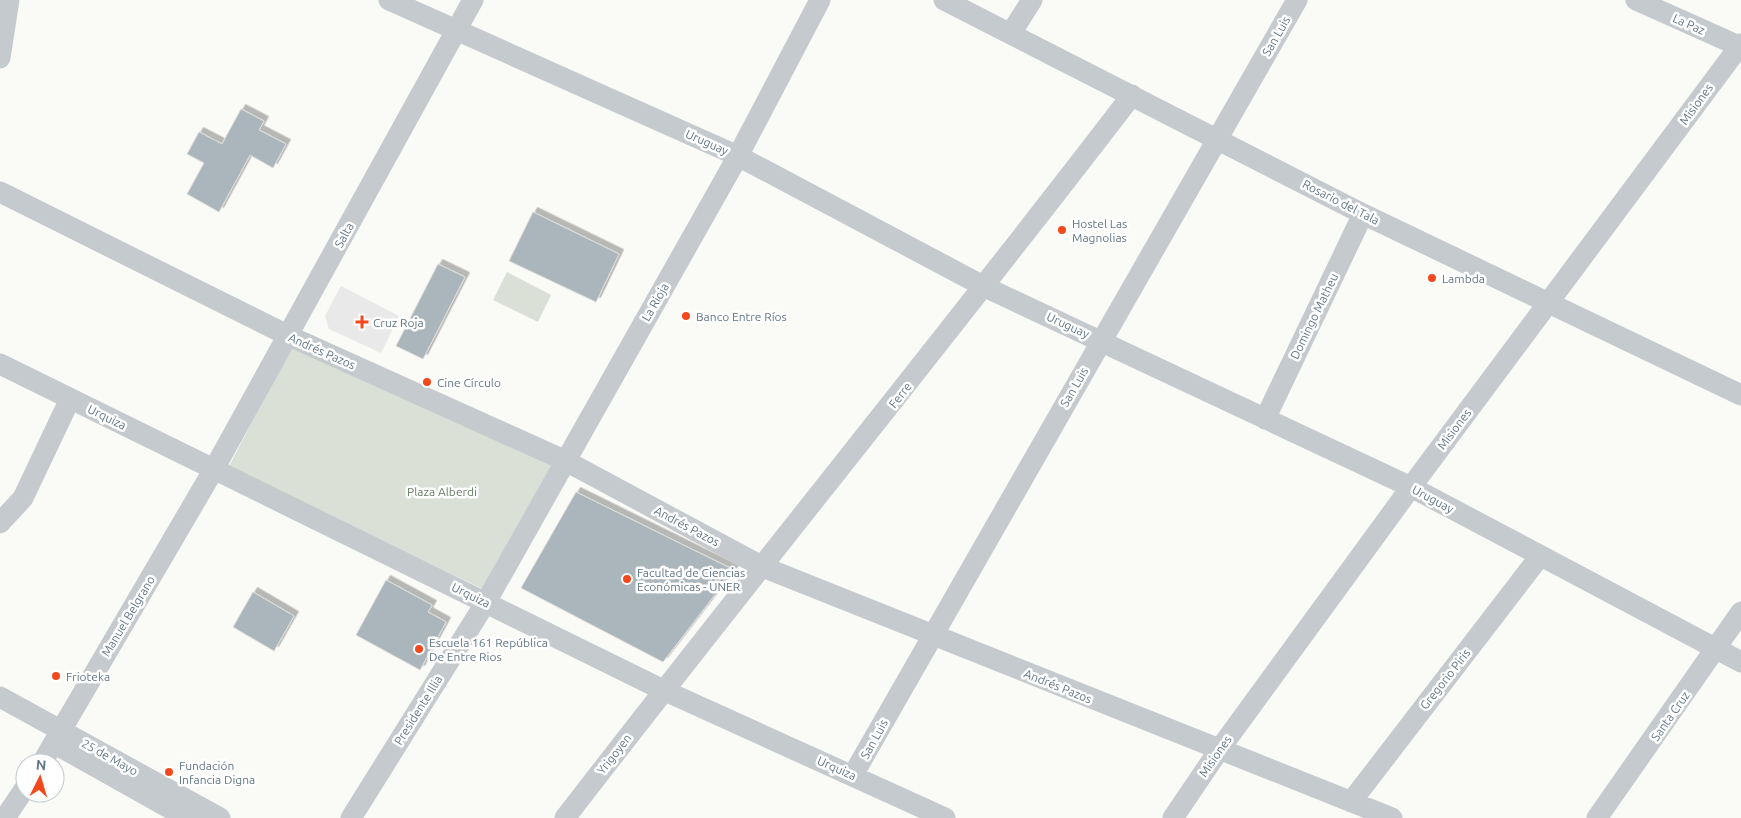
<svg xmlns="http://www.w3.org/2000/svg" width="1741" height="818" viewBox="0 0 1741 818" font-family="Ubuntu,sans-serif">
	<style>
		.built { fill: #e8e9e8 }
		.green { fill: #dae0d6 }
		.building { fill: #abb5bc; stroke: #dcdcd9; filter: url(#shadow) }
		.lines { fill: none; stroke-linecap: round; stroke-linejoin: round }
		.minor { stroke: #c5cace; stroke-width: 21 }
		.poi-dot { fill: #f4491d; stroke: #fff; stroke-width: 2 }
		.labels { text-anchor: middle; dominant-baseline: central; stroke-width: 5; stroke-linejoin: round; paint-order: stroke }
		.street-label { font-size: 12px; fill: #627785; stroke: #fff }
		.poi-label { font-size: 12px; fill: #627785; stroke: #fff; text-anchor: start }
		.park-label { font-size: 12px; fill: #677c62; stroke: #fff }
	</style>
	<defs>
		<filter id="shadow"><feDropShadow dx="4.5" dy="-4.5" stdDeviation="0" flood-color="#0004"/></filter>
	</defs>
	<rect width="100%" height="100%" fill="#fafaf7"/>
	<!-- built -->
	<path class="built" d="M 341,286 L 399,316 L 381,353 L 329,329 L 325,316 Z"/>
	<!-- green -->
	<path class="green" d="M 507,272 L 551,295 L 538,322 L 493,300 Z
		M 291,347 L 553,464 L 483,589 L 228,468 Z"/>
	<!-- building -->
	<path class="building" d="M 241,109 L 264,121 L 259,130 L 286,144 L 273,168 L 250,155 L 219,212 L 187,194 L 204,163 L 187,154 L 199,132 L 222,144 Z
		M 533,212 L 619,254 L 596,302 L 509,261 Z
		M 438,264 L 465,277 L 423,359 L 396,346 Z
		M 576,492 L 734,570 L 663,662 L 521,588 Z
		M 386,580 L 432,605 L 428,612 L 446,622 L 420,670 L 356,635 Z
		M 253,592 L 294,616 L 274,651 L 233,627 Z"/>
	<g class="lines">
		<!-- minor -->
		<path class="minor" d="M 389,0 L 738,156 L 985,287 L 1411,487 L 1741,662
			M 944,0 L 1363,214 L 1741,395
			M 1636,0 L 1741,47
			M 1011,33 L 1032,0
			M 0,58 L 9,0
			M 0,192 L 289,336 L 564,460 L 763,567 L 1392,818
			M 0,364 L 663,690 L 945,818
			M 1265,419 L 1363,214
			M 0,523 L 23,498 L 70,399
			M 0,697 L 220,818
			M 57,745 L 187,818
			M 42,763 L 214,469 L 473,0
			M 853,775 L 1297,0
			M 1351,802 L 1540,556
			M 5,818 L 25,788
			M 351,818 L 486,602 L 738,156 L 820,0
			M 565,818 C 752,575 946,338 1132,95
			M 1173,818 L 1219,750 L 1411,487 L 1741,44
			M 1597,818 L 1741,612"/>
	</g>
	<!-- markers -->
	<g class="poi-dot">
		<circle cx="1062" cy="230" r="5"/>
		<circle cx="1432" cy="278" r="5"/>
		<circle cx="686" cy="316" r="5"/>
		<path d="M359.5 314.5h5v5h5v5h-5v5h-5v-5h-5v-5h5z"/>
		<circle cx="427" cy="382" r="5"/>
		<circle cx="627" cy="579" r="5"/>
		<circle cx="419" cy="649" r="5"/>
		<circle cx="56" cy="676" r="5"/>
		<circle cx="169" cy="772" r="5"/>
	</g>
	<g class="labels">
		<!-- street labels -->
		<g class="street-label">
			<text transform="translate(1689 24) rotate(24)">La Paz</text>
			<text transform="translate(1276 36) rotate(-60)">San Luis</text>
			<text transform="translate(1696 104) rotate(-54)">Misiones</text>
			<text transform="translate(707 142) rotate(24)">Uruguay</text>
			<text transform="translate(1341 202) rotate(27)">Rosario del Tala</text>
			<text transform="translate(344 235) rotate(-61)">Salta</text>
			<text transform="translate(655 302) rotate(-60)">La Rioja</text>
			<text transform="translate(1314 316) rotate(-64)">Domingo Matheu</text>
			<text transform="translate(1068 325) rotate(25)">Uruguay</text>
			<text transform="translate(322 351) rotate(24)">Andrés Pazos</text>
			<text transform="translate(1074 387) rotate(-60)">San Luis</text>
			<text transform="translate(900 395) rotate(-52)">Ferre</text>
			<text transform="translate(107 417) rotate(26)">Urquiza</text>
			<text transform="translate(1454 429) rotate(-53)">Misiones</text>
			<text transform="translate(1433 499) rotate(28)">Uruguay</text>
			<text transform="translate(687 526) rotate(28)">Andrés Pazos</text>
			<text transform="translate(471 595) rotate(26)">Urquiza</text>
			<text transform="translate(128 616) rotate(-59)">Manuel Belgrano</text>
			<text transform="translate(1445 679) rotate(-52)">Gregorio Piris</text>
			<text transform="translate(1058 686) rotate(22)">Andrés Pazos</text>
			<text transform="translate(418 710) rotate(-58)">Presidente Illia</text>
			<text transform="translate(1670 716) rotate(-55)">Santa Cruz</text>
			<text transform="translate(874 739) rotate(-61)">San Luis</text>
			<text transform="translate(614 754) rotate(-52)">Yrigoyen</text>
			<text transform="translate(1215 756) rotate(-55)">Misiones</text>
			<text transform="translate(110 757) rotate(29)">25 de Mayo</text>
			<text transform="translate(837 768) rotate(24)">Urquiza</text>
		</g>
		<!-- poi labels -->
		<g class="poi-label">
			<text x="1072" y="223">Hostel Las<tspan x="1072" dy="14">Magnolias</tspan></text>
			<text x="1442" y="278">Lambda</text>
			<text x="696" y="316">Banco Entre Ríos</text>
			<text x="373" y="322">Cruz Roja</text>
			<text x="437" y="382">Cine Círculo</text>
			<text x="637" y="572">Facultad de Ciencias<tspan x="637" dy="14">Económicas - UNER</tspan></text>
			<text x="429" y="642">Escuela 161 República<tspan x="429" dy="14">De Entre Rios</tspan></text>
			<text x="66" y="676">Frioteka</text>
			<text x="179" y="765">Fundación<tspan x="179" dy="14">Infancia Digna</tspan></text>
		</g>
		<!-- park labels -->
		<g class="park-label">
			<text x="442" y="491">Plaza Alberdi</text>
		</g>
	</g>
	<!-- north arrow -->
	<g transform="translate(40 778) rotate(5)"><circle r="24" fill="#ffffff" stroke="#c0c9ce"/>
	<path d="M0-4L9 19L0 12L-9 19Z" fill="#f4491d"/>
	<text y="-8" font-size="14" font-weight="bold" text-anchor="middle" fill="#627785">N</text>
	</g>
</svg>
